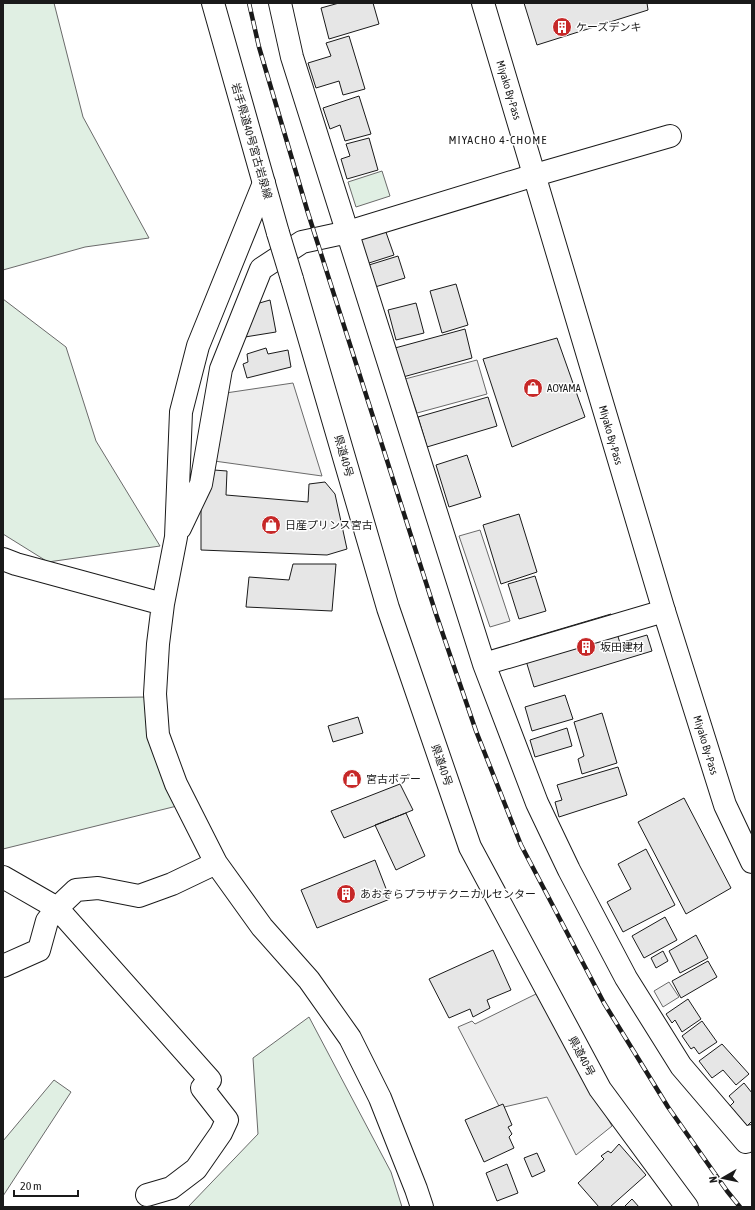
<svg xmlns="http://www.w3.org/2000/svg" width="755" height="1210" viewBox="0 0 755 1210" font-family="'Asap Condensed','Noto Sans JP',sans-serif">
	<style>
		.green { fill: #e0efe3; stroke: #6a6a6a }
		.parking { fill: #ededed; stroke: #6a6a6a }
		.building { fill: #e6e6e6; stroke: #1a1a1a }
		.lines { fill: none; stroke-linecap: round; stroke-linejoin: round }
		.minor-casing { stroke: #1a1a1a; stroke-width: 24 }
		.major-casing { stroke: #1a1a1a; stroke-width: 24 }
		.highway-casing { stroke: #1a1a1a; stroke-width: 24 }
		.minor { stroke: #fff; stroke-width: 22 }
		.major { stroke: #fff; stroke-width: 22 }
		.highway { stroke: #fff; stroke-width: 22 }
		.rail-casing { stroke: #1a1a1a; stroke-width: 4.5 }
		.rail { stroke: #fff; stroke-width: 3; stroke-dasharray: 9; stroke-linecap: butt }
		.major-bridge-casing { stroke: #1a1a1a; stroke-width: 24; stroke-linecap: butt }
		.major-bridge { stroke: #fff; stroke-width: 22 }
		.labels { text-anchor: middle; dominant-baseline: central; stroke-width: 3; stroke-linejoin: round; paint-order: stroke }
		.poi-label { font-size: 11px; fill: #1a1a1a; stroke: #fff; text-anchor: start }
		.street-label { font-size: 11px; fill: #1a1a1a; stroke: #fff }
		.neighbourhood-label { font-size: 12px; letter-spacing: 1px; fill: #1a1a1a; stroke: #fff }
	</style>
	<rect width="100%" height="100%" fill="#fff"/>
	<!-- green -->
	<path class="green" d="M 3,3 L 54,3 L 83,117 L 149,238 L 85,247 L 3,270 Z
		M 382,171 L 390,196 L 356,207 L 348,182 Z
		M 3,299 L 66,347 L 96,441 L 160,546 L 48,562 L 3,534 Z
		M 146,697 L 181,805 L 3,849 L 3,699 Z
		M 309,1017 L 391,1172 L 402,1207 L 188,1207 L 258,1134 L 253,1058 Z
		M 54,1080 L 71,1092 L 3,1196 L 3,1141 Z"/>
	<!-- parking -->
	<path class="parking" d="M 477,360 L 487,394 L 417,413 L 405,379 Z
		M 293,383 L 322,476 L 207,460 L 219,394 Z
		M 480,530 L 510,621 L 490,627 L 459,536 Z
		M 669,982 L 679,997 L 663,1007 L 654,991 Z
		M 536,994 L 612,1126 L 576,1155 L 547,1097 L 500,1108 L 458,1027 L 472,1021 L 475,1024 Z"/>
	<!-- building -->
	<path class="building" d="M 339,3 L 373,3 L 379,24 L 329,39 L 321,8 Z
		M 524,3 L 647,3 L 648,10 L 537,45 Z
		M 349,36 L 365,89 L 343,95 L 339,81 L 316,88 L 308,63 L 331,56 L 326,43 Z
		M 359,96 L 371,134 L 345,141 L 340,125 L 330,129 L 323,108 Z
		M 369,138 L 378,170 L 347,179 L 341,159 L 350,156 L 346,144 Z
		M 382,221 L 394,255 L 369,263 L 348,232 Z
		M 398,256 L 405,278 L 375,287 L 369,265 Z
		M 456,284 L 468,325 L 442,333 L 430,291 Z
		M 270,300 L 276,332 L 245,337 L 256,304 Z
		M 416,303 L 424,333 L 396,340 L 388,310 Z
		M 465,329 L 472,358 L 403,377 L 395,348 Z
		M 557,338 L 585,417 L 512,447 L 483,359 Z
		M 266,348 L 268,354 L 288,350 L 291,367 L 247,378 L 243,364 L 248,362 L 247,354 Z
		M 488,397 L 497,426 L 427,447 L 418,417 Z
		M 467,455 L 481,497 L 449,507 L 436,465 Z
		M 201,469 L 227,471 L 226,495 L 308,502 L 309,484 L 325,482 L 335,494 L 347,549 L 327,555 L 201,550 Z
		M 519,514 L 537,572 L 501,584 L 483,525 Z
		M 293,564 L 336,564 L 332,611 L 246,607 L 249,577 L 289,580 Z
		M 535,576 L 546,611 L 519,619 L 508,584 Z
		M 611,614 L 620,643 L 647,635 L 652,651 L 534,687 L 520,641 Z
		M 565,695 L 573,719 L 532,731 L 525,707 Z
		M 602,713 L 617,763 L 582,774 L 578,759 L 584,756 L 574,722 Z
		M 358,717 L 363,733 L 333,742 L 328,726 Z
		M 567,728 L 572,746 L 535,757 L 530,740 Z
		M 618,767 L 627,795 L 559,817 L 555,802 L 562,800 L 557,785 Z
		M 400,784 L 413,810 L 344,838 L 331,811 Z
		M 684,798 L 731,888 L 686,914 L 638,822 Z
		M 406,813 L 425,856 L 396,870 L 375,825 Z
		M 646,849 L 675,905 L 623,932 L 607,902 L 631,889 L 618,864 Z
		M 375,860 L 390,899 L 317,928 L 301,890 Z
		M 665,917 L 677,940 L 644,958 L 632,936 Z
		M 696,935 L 708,958 L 680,973 L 669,951 Z
		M 493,950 L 511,990 L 487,1000 L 490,1008 L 473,1017 L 470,1009 L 449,1018 L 429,979 Z
		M 663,951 L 668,961 L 656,968 L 651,958 Z
		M 708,961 L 717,977 L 681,998 L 672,981 Z
		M 688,999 L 701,1019 L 682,1032 L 675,1020 L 672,1023 L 666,1014 Z
		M 702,1021 L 717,1042 L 699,1054 L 694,1047 L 691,1049 L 682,1036 Z
		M 722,1044 L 749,1074 L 736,1085 L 723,1070 L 712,1078 L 699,1061 Z
		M 744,1083 L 752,1093 L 752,1121 L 747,1126 L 730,1106 L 734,1102 L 729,1096 Z
		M 503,1104 L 512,1125 L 508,1127 L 512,1134 L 509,1137 L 514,1148 L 484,1162 L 465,1120 Z
		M 619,1144 L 646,1175 L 610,1207 L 599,1207 L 578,1183 L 604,1159 L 601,1156 L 608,1151 L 611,1153 Z
		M 537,1153 L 545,1171 L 532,1177 L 524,1158 Z
		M 507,1164 L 518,1193 L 497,1201 L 486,1173 Z
		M 632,1199 L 639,1207 L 624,1207 Z"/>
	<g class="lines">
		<defs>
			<path id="minor" d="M 280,3 L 292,57 L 484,664 L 537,803 L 569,870 L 626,978 L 681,1066 L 746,1142 L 752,1136
				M 264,183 L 198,346 L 181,412 L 176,537 L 163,604 L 158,644 L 155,694 L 158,735 L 176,784 L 216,863 L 262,927 L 309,980 L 350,1038 L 380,1098 L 416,1189 L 422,1207
				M 180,528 L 201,484 L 221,369 L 261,269 L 302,242 L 348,232 L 535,175 L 670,136
				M 3,559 L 16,564 L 163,604
				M 484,664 L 664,611
				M 3,877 L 57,908 L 210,1080 L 202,1088 L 227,1120 L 221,1133 L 196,1169 L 171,1188 L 147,1195
				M 3,966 L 39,950 L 47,921 L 57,908 L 76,890 L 98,888 L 139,896 L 172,884 L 216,863"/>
			<path id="major" d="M 213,3 L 278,233
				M 292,279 L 388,608 L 470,847 L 600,1089 L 687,1207"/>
			<path id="highway" d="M 483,3 L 664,611 L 725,805 L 752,862"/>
		</defs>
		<!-- minor casing -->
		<use href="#minor" class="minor-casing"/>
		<!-- major casing -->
		<use href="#major" class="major-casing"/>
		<!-- highway casing -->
		<use href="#highway" class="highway-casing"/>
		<!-- minor -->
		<use href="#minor" class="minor"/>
		<!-- major -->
		<use href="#major" class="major"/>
		<!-- highway -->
		<use href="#highway" class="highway"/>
		<defs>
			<path id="rail" d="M 249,3 L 259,47 L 308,213 L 436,614 L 476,731 L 521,845 L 604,1003 L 668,1107 L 727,1191 L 740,1207"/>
		</defs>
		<!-- rail casing -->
		<use href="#rail" class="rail-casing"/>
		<!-- rail -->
		<use href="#rail" class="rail"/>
		<defs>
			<path id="major-bridge" d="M 278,233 L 292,279"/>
		</defs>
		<!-- major-bridge casing -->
		<use href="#major-bridge" class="major-bridge-casing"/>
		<!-- major-bridge -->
		<use href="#major-bridge" class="major-bridge"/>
	</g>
	<!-- icons -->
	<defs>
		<symbol id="building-disc" viewBox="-11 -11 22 22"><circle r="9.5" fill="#c62828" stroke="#fff"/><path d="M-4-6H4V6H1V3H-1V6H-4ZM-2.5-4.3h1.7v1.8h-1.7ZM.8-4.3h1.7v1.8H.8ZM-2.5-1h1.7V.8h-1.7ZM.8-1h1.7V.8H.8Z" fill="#fff"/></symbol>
		<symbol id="shop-disc" viewBox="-11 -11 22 22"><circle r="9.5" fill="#c62828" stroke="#fff"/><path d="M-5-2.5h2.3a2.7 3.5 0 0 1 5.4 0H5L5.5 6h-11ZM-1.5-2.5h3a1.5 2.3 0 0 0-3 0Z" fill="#fff"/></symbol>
	</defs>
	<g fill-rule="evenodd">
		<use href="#building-disc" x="551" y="16" width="22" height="22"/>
		<use href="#shop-disc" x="522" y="377" width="22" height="22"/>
		<use href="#shop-disc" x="260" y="514" width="22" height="22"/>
		<use href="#building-disc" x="575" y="636" width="22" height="22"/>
		<use href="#shop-disc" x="341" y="768" width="22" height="22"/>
		<use href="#building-disc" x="335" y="883" width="22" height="22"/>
	</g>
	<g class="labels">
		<!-- poi labels -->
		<g class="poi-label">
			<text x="576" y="27">ケーズデンキ</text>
			<text x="547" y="388">AOYAMA</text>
			<text x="285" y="525">日産プリンス宮古</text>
			<text x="600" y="647">坂田建材</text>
			<text x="366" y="779">宮古ボデー</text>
			<text x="360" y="894">あおぞらプラザテクニカルセンター</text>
		</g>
		<!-- street labels -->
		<g class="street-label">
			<text transform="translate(509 90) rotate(73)">Miyako By-Pass</text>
			<text transform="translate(252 141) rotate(74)">岩手県道40号宮古岩泉線</text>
			<text transform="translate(611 435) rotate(74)">Miyako By-Pass</text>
			<text transform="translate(344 456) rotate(74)">県道40号</text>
			<text transform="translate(706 745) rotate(73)">Miyako By-Pass</text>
			<text transform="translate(442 765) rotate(71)">県道40号</text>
			<text transform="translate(582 1056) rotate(62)">県道40号</text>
		</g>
		<!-- neighbourhood labels -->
		<g class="neighbourhood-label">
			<text x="498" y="140">MIYACHO 4-CHOME</text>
		</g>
	</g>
	<!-- border -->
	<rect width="755" height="1210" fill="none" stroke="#1a1a1a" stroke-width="8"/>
	<!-- north arrow -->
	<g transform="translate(723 1178) rotate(261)" stroke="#ffffff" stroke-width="3" paint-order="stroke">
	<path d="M0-3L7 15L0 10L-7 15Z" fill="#1a1a1a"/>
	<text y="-6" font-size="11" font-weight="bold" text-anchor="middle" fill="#1a1a1a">N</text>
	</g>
	<!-- scale -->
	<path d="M14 1190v6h64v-6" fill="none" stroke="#1a1a1a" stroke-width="2"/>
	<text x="20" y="1190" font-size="12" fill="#1a1a1a" stroke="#ffffff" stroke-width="3" paint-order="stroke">20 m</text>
</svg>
